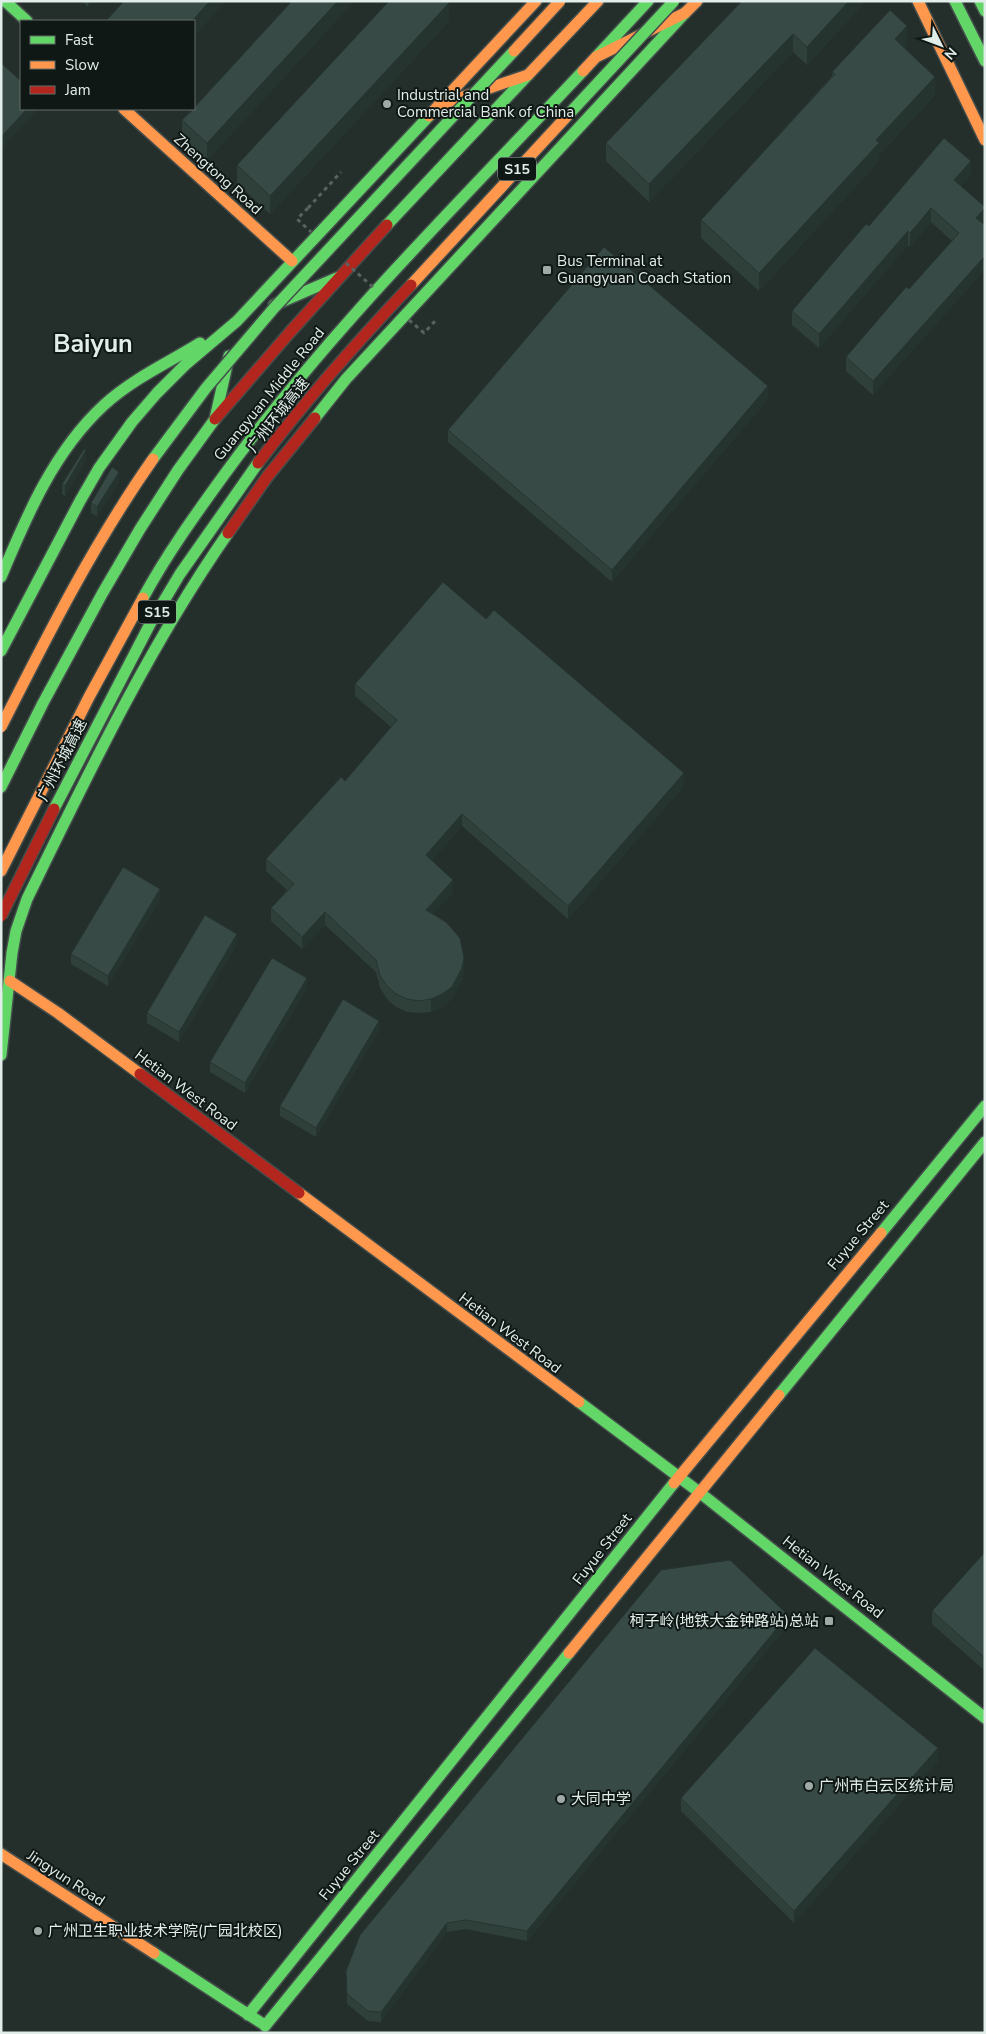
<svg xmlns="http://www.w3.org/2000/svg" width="986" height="2034" viewBox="0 0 986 2034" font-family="'Nunito Sans','Noto Sans SC',sans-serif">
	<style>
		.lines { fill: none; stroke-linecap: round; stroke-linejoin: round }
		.fast-casing { stroke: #444d4b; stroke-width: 14 }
		.slow-casing { stroke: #444d4b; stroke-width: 14 }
		.jam-casing { stroke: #444d4b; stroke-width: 14 }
		.path { stroke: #5a625f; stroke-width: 3; stroke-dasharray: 4 4; stroke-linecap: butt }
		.fast { stroke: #63d668; stroke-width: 11 }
		.slow { stroke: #ff974d; stroke-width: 11 }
		.jam { stroke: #b3261e; stroke-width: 11 }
		.fast-bridge-casing { stroke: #444d4b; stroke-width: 14; stroke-linecap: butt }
		.slow-bridge-casing { stroke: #444d4b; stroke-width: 14; stroke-linecap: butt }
		.jam-bridge-casing { stroke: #444d4b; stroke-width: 14; stroke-linecap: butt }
		.path-bridge { stroke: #5a625f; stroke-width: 3; stroke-dasharray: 4 4; stroke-linecap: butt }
		.fast-bridge { stroke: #63d668; stroke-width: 11 }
		.slow-bridge { stroke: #ff974d; stroke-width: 11 }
		.jam-bridge { stroke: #b3261e; stroke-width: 11 }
		.wall { fill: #2f403b }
		.shaded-wall { fill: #263430 }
		.building { fill: #374a45; stroke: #263430 }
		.poi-dot { fill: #9faaa7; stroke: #101816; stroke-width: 2 }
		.labels { text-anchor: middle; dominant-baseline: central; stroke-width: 4; stroke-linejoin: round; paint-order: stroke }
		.shield { fill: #101816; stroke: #a2adaa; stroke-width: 1 }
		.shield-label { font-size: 14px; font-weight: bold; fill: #e1ede9 }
		.poi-label { font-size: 15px; fill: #e1ede9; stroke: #101816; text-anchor: start }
		.street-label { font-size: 15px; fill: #e1ede9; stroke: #101816 }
		.town-label { font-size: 25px; font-weight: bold; fill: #e1ede9; stroke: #101816 }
	</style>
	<rect width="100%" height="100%" fill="#242f2c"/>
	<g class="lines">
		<defs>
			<path id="fast" d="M 5,1 L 27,21
				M 955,1 L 985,61
				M 980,1 L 985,11
				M 597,56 L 648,1
				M 387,225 L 528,75
				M 274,305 L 339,277
				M 315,418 L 346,379 L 685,13
				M 1,577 C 27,515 54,451 104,405 C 132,379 168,363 200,343
				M 143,598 C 167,554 195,515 224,475 C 330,329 460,202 583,71
				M 1,651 L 80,501 L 99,468 L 132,422 L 157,393 L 185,365 L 237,321 L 429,116
				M 1,787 L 43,703 L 102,594 L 140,529 L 178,470 L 215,419 L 229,356
				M 1,1055 L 12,953 L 16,931 L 27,899 C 88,774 148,648 228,533
				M 881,1233 L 985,1106
				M 779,1395 L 985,1142
				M 579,1402 L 699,1492 L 985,1718
				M 154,1953 L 263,2024
				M 248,2015 L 674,1483
				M 265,2026 L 569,1653"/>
			<path id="slow" d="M 918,1 L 985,140
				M 583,71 L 596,57 L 685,13 L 697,1
				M 439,105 L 536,1
				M 124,109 L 292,261
				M 429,116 L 439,105 L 528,75 L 598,1
				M 1,871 L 89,697 L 143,598
				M 10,981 L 58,1013 L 140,1074
				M 299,1193 L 579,1402
				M 674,1483 L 881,1233
				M 569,1653 L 779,1395
				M 1,1854 L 154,1953"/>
			<path id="jam" d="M 215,419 L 291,331 L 387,225
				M 228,533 L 267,477 L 315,418
				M 140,1074 L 299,1193"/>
		</defs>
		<!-- fast casing -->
		<use href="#fast" class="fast-casing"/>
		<!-- slow casing -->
		<use href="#slow" class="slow-casing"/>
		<!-- jam casing -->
		<use href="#jam" class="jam-casing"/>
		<!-- path -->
		<path class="path" d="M 308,208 L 341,172"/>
		<!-- fast -->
		<use href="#fast" class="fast"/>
		<!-- slow -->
		<use href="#slow" class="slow"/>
		<!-- jam -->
		<use href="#jam" class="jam"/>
		<defs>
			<path id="fast-bridge" d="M 568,115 L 674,1
				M 153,459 L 206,388 L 274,308 L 514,51
				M 54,809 L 150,624 L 180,574 L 258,463"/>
			<path id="slow-bridge" d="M 514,51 L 560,1
				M 411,285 L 568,115
				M 1,727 C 47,636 94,543 153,459"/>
			<path id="jam-bridge" d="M 258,463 C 305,401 357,342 411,285
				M 1,916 L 54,809"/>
		</defs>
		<!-- fast-bridge casing -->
		<use href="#fast-bridge" class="fast-bridge-casing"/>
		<!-- slow-bridge casing -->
		<use href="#slow-bridge" class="slow-bridge-casing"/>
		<!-- jam-bridge casing -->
		<use href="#jam-bridge" class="jam-bridge-casing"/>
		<!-- path-bridge -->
		<path class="path-bridge" d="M 308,208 L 297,219 L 311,232
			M 346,263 L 375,289
			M 409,320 L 424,333 L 437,319"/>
		<!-- fast-bridge -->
		<use href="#fast-bridge" class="fast-bridge"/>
		<!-- slow-bridge -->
		<use href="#slow-bridge" class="slow-bridge"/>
		<!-- jam-bridge -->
		<use href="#jam-bridge" class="jam-bridge"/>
	</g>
	<!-- wall -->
	<path class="wall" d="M 82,1 L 93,1 L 88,7 Z
		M 292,1 L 207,161 L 182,138 L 182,120 Z
		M 450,1 L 448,3 L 449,21 L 270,214 L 237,183 L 237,165 Z
		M 742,1 L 866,1 L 807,65 L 793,52 L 649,202 L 606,161 L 606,143 Z
		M 907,44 L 904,48 L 935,95 L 879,155 L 879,161 L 759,291 L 701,238 L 701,220 L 832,76 L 832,72 Z
		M 971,174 L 961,186 L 985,207 L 985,222 L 873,395 L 846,371 L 846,357 L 909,289 L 952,241 L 931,222 L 910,247 L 908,245 L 819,348 L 792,325 L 792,311 L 869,226 Z
		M 768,399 L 612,582 L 448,442 L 448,430 Z
		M 86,460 L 65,496 L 62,494 L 62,484 Z
		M 119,481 L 97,516 L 91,513 L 91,503 Z
		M 486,619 L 684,786 L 568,919 L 462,826 L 432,860 L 453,893 L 433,914 L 464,971 L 462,981 L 452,999 L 442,1007 L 431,1012 L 419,1013 L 407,1012 L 396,1007 L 387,999 L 380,988 L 376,972 L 325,925 L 302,949 L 271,921 L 271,908 L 287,890 L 266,871 L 266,859 L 345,781 L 391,727 L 355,696 L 355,684 Z
		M 160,899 L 108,986 L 71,964 L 71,954 Z
		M 237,944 L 179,1042 L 147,1023 L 147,1013 Z
		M 307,988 L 245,1093 L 210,1072 L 210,1062 Z
		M 379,1030 L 316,1137 L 280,1116 L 280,1106 Z
		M 985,1552 L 985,1671 L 932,1624 L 932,1611 Z
		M 788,1625 L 527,1941 L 466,1929 L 447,1932 L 381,2022 L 368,2021 L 347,2004 L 346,1971 Z
		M 938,1761 L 794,1923 L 681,1811 L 681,1798 Z"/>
	<!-- shaded-wall -->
	<path class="shaded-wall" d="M 88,1 L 93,1 L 88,7 Z
		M 210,1 L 226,1 L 194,37 L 194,21 L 192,21 Z
		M 338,1 L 355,1 L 207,161 L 207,143 Z
		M 440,1 L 450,1 L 442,10 L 449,3 L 449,21 L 270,214 L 270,196 Z
		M 849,1 L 866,1 L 807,65 L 807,47 Z
		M 907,26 L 907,44 L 895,57 L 895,39 Z
		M 793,34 L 793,52 L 649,202 L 649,184 Z
		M 935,77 L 935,95 L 879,155 L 879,161 L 759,291 L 759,273 L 876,140 Z
		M 27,109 L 38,109 L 38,110 L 1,149 L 1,137 Z
		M 971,161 L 971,174 L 954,194 L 954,180 Z
		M 931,208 L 931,222 L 910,247 L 910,233 Z
		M 985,208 L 985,222 L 976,232 L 976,218 Z
		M 908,231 L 908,245 L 819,348 L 819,334 Z
		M 985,256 L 985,270 L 873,395 L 873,381 Z
		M 768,386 L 768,399 L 612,582 L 612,570 Z
		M 86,450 L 86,460 L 65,496 L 65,486 Z
		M 119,472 L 119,481 L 97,516 L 97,507 Z
		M 684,773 L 684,786 L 568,919 L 568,906 Z
		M 462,814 L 462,826 L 426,867 L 426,855 Z
		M 453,880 L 453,893 L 426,922 L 426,910 Z
		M 160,889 L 160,899 L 108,986 L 108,976 Z
		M 325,912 L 325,925 L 302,949 L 302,937 Z
		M 237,934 L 237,944 L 179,1042 L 179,1032 Z
		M 464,958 L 464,971 L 462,981 L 452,999 L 442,1007 L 431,1012 L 431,999 Z
		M 307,978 L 307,988 L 245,1093 L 245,1083 Z
		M 379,1021 L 379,1030 L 316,1137 L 316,1128 Z
		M 788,1615 L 788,1625 L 527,1941 L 527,1931 Z
		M 938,1748 L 938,1761 L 794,1923 L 794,1911 Z
		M 447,1923 L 447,1932 L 381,2022 L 381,2012 Z"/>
	<!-- building -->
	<path class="building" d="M 124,1 L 210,1 L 192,21 L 106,21 Z
		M 292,1 L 338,1 L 207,143 L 182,120 L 194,109 L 194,108 Z
		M 389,1 L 447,1 L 449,3 L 270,196 L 237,165 Z
		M 742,1 L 849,1 L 807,47 L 793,34 L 649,184 L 606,143 Z
		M 890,10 L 907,26 L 895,39 L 935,77 L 876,140 L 879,143 L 759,273 L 701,220 L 835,74 L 832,72 Z
		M 1,63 L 21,81 L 21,109 L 27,109 L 1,137 Z
		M 944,138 L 971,161 L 954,180 L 985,207 L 985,208 L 976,218 L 985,225 L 985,256 L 873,381 L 846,357 L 906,287 L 909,289 L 959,233 L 931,208 L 910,233 L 908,231 L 819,334 L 792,311 L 866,224 L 869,226 Z
		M 604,247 L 768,386 L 612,570 L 448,430 Z
		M 84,449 L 86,450 L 65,486 L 62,484 Z
		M 112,467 L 119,472 L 97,507 L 91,503 Z
		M 443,582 L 486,619 L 494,610 L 684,773 L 568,906 L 462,814 L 426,855 L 453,880 L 426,910 L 446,922 L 460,938 L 464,958 L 462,968 L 452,987 L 442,994 L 431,999 L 419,1001 L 407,999 L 396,994 L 387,986 L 380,976 L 376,960 L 325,912 L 302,937 L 271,908 L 294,884 L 266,859 L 341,777 L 345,781 L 397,720 L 355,684 Z
		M 123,867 L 160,889 L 108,976 L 71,954 Z
		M 205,915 L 237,934 L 179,1032 L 147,1013 Z
		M 272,958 L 307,978 L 245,1083 L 210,1062 Z
		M 343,999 L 379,1021 L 316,1128 L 280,1106 Z
		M 985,1552 L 985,1658 L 932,1611 Z
		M 730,1560 L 788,1615 L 527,1931 L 466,1920 L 447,1923 L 381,2012 L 368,2011 L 347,1994 L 346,1971 L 360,1935 L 661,1570 Z
		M 815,1648 L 938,1748 L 794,1911 L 681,1798 Z"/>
	<!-- markers -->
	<g class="poi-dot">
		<circle cx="387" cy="104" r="5"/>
		<rect x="542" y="265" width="10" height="10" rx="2.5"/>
		<rect x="824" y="1616" width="10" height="10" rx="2.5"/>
		<circle cx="809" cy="1786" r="5"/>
		<circle cx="561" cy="1799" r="5"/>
		<circle cx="38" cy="1931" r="5"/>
	</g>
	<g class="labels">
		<!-- shield labels -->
		<g class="shield">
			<rect x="498" y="157.5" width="38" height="23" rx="4"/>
			<rect x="138" y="600.5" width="38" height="23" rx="4"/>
		</g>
		<g class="shield-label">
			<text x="517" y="169">S15</text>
			<text x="157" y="612">S15</text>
		</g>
		<!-- poi labels -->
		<g class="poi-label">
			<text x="397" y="95">Industrial and<tspan x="397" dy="17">Commercial Bank of China</tspan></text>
			<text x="557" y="261">Bus Terminal at<tspan x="557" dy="17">Guangyuan Coach Station</tspan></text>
			<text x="819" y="1621" text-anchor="end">柯子岭(地铁大金钟路站)总站</text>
			<text x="819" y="1786">广州市白云区统计局</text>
			<text x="571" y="1799">大同中学</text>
			<text x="48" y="1931">广州卫生职业技术学院(广园北校区)</text>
		</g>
		<!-- street labels -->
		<g class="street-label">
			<text transform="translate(218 174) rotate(42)">Zhengtong Road</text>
			<text transform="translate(269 394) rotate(-51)">Guangyuan Middle Road</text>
			<text transform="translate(278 415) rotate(-52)">广州环城高速</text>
			<text transform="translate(62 760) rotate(-63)">广州环城高速</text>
			<text transform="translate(186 1090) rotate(37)">Hetian West Road</text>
			<text transform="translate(858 1235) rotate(-50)">Fuyue Street</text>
			<text transform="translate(510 1333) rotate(37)">Hetian West Road</text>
			<text transform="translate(602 1549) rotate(-52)">Fuyue Street</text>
			<text transform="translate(833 1577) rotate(38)">Hetian West Road</text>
			<text transform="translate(349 1865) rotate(-51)">Fuyue Street</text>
			<text transform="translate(66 1878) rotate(33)">Jingyun Road</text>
		</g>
		<!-- town labels -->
		<g class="town-label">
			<text x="93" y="344">Baiyun</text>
		</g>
	</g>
	<!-- border -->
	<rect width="986" height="2034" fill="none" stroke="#e1ede9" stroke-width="5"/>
	<!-- legend -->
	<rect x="20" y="20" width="175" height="90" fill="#101816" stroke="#646d6a"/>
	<rect x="30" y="36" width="25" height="8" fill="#63d668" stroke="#646d6a"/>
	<text x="65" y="45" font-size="15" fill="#e1ede9">Fast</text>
	<rect x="30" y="61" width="25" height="8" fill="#ff974d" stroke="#646d6a"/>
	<text x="65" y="70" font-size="15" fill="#e1ede9">Slow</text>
	<rect x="30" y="86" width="25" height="8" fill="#b3261e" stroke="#646d6a"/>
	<text x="65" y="95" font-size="15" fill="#e1ede9">Jam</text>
	<!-- north arrow -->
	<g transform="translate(941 45) rotate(132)" stroke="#101816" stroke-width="4" paint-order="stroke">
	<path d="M0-4L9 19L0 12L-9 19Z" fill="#e1ede9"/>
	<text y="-8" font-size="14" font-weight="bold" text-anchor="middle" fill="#e1ede9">N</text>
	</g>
</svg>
